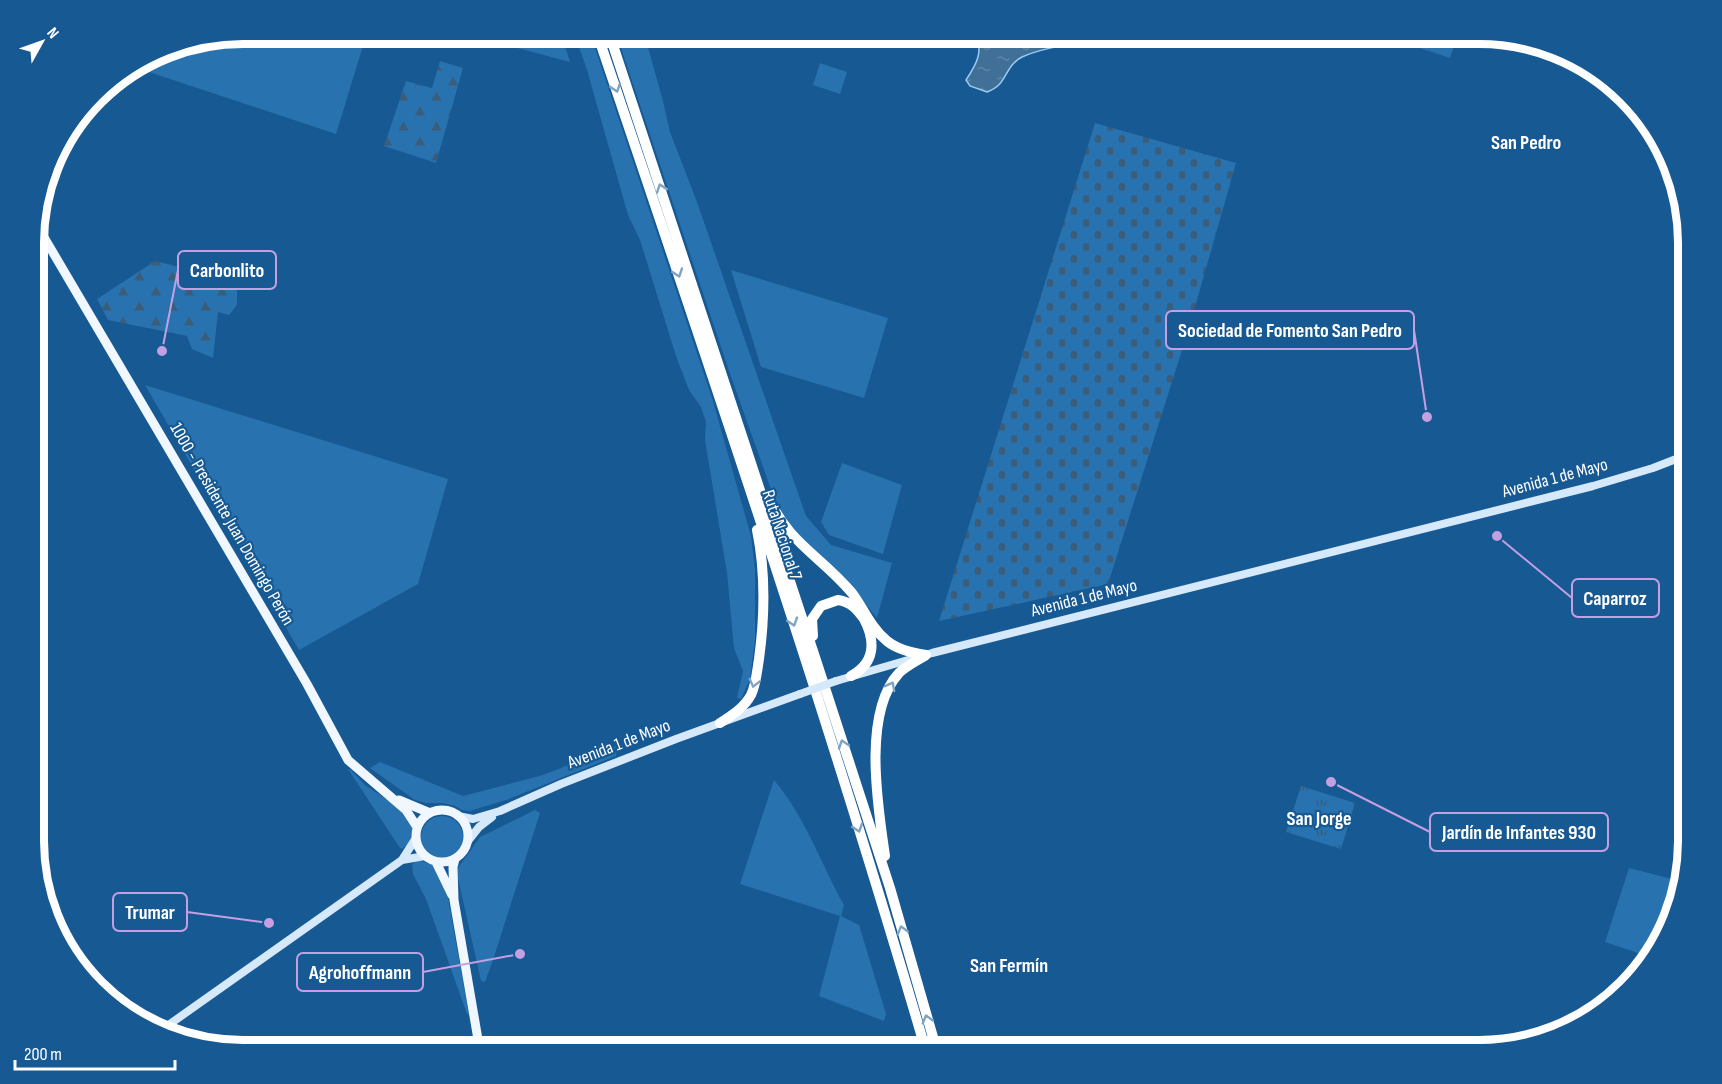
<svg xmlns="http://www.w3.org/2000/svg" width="1722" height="1084" viewBox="0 0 1722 1084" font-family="'Sofia Sans Condensed',sans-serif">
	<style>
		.grass { fill: #2772af }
		.forest { fill: url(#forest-firs) }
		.cemetery { fill: url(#cemetery-stones) }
		.park { fill: url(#park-tufts) }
		.water { fill: url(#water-ripples); stroke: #9accf3; stroke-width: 1.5 }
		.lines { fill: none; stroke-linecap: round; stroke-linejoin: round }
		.secondary { stroke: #d5e9fb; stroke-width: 8 }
		.primary { stroke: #f0f7ff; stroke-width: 9 }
		.motorway { stroke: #fff; stroke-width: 10 }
		.secondary-bridge { stroke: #d5e9fb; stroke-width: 8 }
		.oneway { stroke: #7fa4c4 }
		.labels { text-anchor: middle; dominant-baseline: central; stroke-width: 4.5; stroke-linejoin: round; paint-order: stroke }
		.street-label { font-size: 18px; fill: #fff; stroke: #175993 }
		.neighbourhood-label { font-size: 20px; font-weight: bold; fill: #fff; stroke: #175993 }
		.rim { fill: none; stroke: #fff; stroke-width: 8 }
		.leader { fill: none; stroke: #c4a0e2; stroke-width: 2 }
		.callout-dot { fill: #c4a0e2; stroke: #175993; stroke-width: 2 }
		.callout { fill: #175993; stroke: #c4a0e2; stroke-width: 2 }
		.callout-label { font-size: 20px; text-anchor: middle; font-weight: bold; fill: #fff }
	</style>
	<defs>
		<pattern id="forest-firs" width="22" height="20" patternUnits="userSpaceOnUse" patternTransform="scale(1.5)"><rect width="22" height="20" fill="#2772af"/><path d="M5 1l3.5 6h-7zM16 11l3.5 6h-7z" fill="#3b5d79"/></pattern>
		<pattern id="cemetery-stones" width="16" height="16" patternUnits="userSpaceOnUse" patternTransform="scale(1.5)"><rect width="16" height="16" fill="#2772af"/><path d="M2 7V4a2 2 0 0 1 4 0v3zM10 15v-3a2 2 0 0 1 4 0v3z" fill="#3b5d79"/></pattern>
		<pattern id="park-tufts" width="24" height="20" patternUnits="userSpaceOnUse" patternTransform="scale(1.5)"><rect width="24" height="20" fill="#2772af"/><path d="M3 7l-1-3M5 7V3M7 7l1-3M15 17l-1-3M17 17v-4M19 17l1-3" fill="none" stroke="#3b5d79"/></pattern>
		<pattern id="water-ripples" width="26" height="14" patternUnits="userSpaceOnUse" patternTransform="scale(1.5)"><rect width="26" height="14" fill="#406f98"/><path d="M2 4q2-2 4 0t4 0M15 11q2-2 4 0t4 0" fill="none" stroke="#5d85a7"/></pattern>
	</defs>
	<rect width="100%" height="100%" fill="#175993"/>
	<!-- grass -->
	<path class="grass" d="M 243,33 L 367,33 L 336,134 L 134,67 L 163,49 Z
		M 486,33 L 561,33 L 570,62 L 484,39 Z
		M 574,33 L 590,33 L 713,401 L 751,536 L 755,569 L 755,640 L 750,679 L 741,699 L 737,698 L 743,671 L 734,648 L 727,573 L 705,440 L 706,422 L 701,407 L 689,390 L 676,356 L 640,240 L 628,215 L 587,70 Z
		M 616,33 L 644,33 L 663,101 L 670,132 L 697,202 L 806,516 L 831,545 L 892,563 L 877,618 L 844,578 L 798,538 L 778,509 L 729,371 Z
		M 820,63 L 847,72 L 840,94 L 813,85 Z
		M 731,270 L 888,318 L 864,398 L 761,367 Z
		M 145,385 L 448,479 L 418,584 L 299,650 Z
		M 842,463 L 902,485 L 883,554 L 829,535 L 821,522 Z
		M 617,746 L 616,756 L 506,800 L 470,811 L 462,810 L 455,806 L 443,803 L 426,803 L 415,800 L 370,768 L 380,762 L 463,796 L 543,775 Z
		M 348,769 L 351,770 L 365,785 L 398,807 L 414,828 C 414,837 409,846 401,849 L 398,845 Z
		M 774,780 C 806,818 820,862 844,905 L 841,916 L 859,925 L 886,1014 L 884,1021 L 819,996 L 840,916 L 740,884 Z
		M 535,810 L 540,813 L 493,960 L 485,982 L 481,981 L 458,878 L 458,868 L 480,837 Z
		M421 837a21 21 0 1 1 42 0a21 21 0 1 1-42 0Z
		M 416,861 L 421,861 L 433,865 L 446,887 L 469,1015 L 467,1014 L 426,899 L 413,874 L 412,865 Z
		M 1629,868 L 1680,881 L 1653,958 L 1605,942 Z"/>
	<!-- forest -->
	<path class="forest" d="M 440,61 L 463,68 L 436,163 L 384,146 L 406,81 L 432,88 Z
		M 155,261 L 237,281 L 237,305 L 229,315 L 218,312 L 213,358 L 192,349 L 187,336 L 108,320 L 97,299 Z"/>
	<!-- cemetery -->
	<path class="cemetery" d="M 1095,123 L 1236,163 L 1189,328 L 1108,584 L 939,621 Z"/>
	<!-- park -->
	<path class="park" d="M 1400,33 L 1458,33 L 1450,58 L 1398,41 Z
		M 1301,786 L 1355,803 L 1341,849 L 1286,832 Z"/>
	<!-- water -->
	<path class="water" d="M 974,33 L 998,33 L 1004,36 L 1018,39 L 1026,33 L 1088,33 C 1066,49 1045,46 1022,57 C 1003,67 1009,84 987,92 L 970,86 L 966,80 C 976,65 985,50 974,33 Z"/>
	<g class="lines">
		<!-- secondary -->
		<path class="secondary" d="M 836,681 L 932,653 L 1593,486 L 1653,468 L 1689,454
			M 458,816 L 473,819 L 500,811 L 561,784 L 676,739 L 800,694
			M 468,841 L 479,827 L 492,817
			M 402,860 L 425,856
			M 160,1031 L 402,860 L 416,838"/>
		<!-- primary -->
		<path class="primary" d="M 35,222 L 307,684 L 348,760 L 406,810 L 417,827
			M 399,800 L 430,813
			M416 836a26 26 0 1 1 52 0a26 26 0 1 1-52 0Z
			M 455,859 L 453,867 L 454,900 L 480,1051
			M 436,862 L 452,895"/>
		<!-- motorway -->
		<path class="motorway" d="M 597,33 C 711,371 826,709 926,1051
			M 609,33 L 815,657 L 890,888 L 937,1051
			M 768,497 C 789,544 821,556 852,593 C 864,609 871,628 887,641 C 898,650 912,653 926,655
			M 813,636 L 812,619 L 821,606 L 838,600 C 851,602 857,609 864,619 C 876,642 875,663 851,676
			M 720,723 C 731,716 744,708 751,695 C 756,685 757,671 759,659 C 765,615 766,574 757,530
			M 885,856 C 878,807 862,713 899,673 C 906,666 917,661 926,655"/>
		<!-- secondary-bridge -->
		<path class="secondary-bridge" d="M 800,694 L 836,681"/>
	</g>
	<!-- one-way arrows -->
	<defs><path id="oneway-chevron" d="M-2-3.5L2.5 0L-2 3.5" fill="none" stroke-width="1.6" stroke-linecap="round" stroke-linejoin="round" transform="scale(1.5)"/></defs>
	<g class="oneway">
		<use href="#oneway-chevron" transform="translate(616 88) rotate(71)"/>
		<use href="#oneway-chevron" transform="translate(661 188) rotate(-109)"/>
		<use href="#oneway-chevron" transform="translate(678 273) rotate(71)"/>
		<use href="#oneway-chevron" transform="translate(793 622) rotate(72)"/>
		<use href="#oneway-chevron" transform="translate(754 683) rotate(104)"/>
		<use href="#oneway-chevron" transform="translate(891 686) rotate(-62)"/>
		<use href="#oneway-chevron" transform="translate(843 744) rotate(-108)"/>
		<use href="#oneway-chevron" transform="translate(858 828) rotate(72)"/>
		<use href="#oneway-chevron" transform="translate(902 930) rotate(-106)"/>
		<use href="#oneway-chevron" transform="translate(927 1019) rotate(-106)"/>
	</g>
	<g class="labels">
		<!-- street labels -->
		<g class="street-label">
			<text transform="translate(1555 478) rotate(-15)">Avenida 1 de Mayo</text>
			<text transform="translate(232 524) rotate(60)">1000 - Presidente Juan Domingo Perón</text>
			<text transform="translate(782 535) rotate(72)">Ruta Nacional 7</text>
			<text transform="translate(1084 598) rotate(-14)">Avenida 1 de Mayo</text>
			<text transform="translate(619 744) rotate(-21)">Avenida 1 de Mayo</text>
		</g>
		<!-- neighbourhood labels -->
		<g class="neighbourhood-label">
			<text x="1526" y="143">San Pedro</text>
			<text x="1319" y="819">San Jorge</text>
			<text x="1009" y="966">San Fermín</text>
		</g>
	</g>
	<!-- crop -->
	<path d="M0 0H1722V1084H0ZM243 44H1479A199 199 0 0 1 1678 243V841A199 199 0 0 1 1479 1040H243A199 199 0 0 1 44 841V243A199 199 0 0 1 243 44Z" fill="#175993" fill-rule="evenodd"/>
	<path class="rim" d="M243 44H1479A199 199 0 0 1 1678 243V841A199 199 0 0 1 1479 1040H243A199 199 0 0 1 44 841V243A199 199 0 0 1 243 44Z"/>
	<!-- callouts -->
	<path class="leader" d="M162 351L178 270M1427 417L1414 330M1497 536L1572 598M1331 782L1430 832M269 923L187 912M520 954L423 972"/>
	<g class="callout-dot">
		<circle cx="162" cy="351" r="6"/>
		<circle cx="1427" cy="417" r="6"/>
		<circle cx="1497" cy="536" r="6"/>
		<circle cx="1331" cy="782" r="6"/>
		<circle cx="269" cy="923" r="6"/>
		<circle cx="520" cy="954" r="6"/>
	</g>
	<g class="callout">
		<rect x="178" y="251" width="98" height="38" rx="6"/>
		<rect x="1166" y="311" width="248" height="38" rx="6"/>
		<rect x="1572" y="579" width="87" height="38" rx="6"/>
		<rect x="1430" y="813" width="178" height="38" rx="6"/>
		<rect x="113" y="893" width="74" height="38" rx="6"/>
		<rect x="297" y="953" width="126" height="38" rx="6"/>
	</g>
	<g class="callout-label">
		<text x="227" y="277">Carbonlito</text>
		<text x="1290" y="337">Sociedad de Fomento San Pedro</text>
		<text x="1615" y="605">Caparroz</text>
		<text x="1519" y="839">Jardín de Infantes 930</text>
		<text x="150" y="919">Trumar</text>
		<text x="360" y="979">Agrohoffmann</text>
	</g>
	<!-- north arrow -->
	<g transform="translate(42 42) rotate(50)" stroke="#175993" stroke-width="4.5" paint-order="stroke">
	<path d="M0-4.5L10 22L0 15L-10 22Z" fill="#ffffff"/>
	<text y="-9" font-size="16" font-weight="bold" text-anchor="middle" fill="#ffffff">N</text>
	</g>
	<!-- scale -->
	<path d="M15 1060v9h160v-9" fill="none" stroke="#ffffff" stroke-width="3"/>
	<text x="24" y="1060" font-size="18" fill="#ffffff" stroke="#175993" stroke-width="4.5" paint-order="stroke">200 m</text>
</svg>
